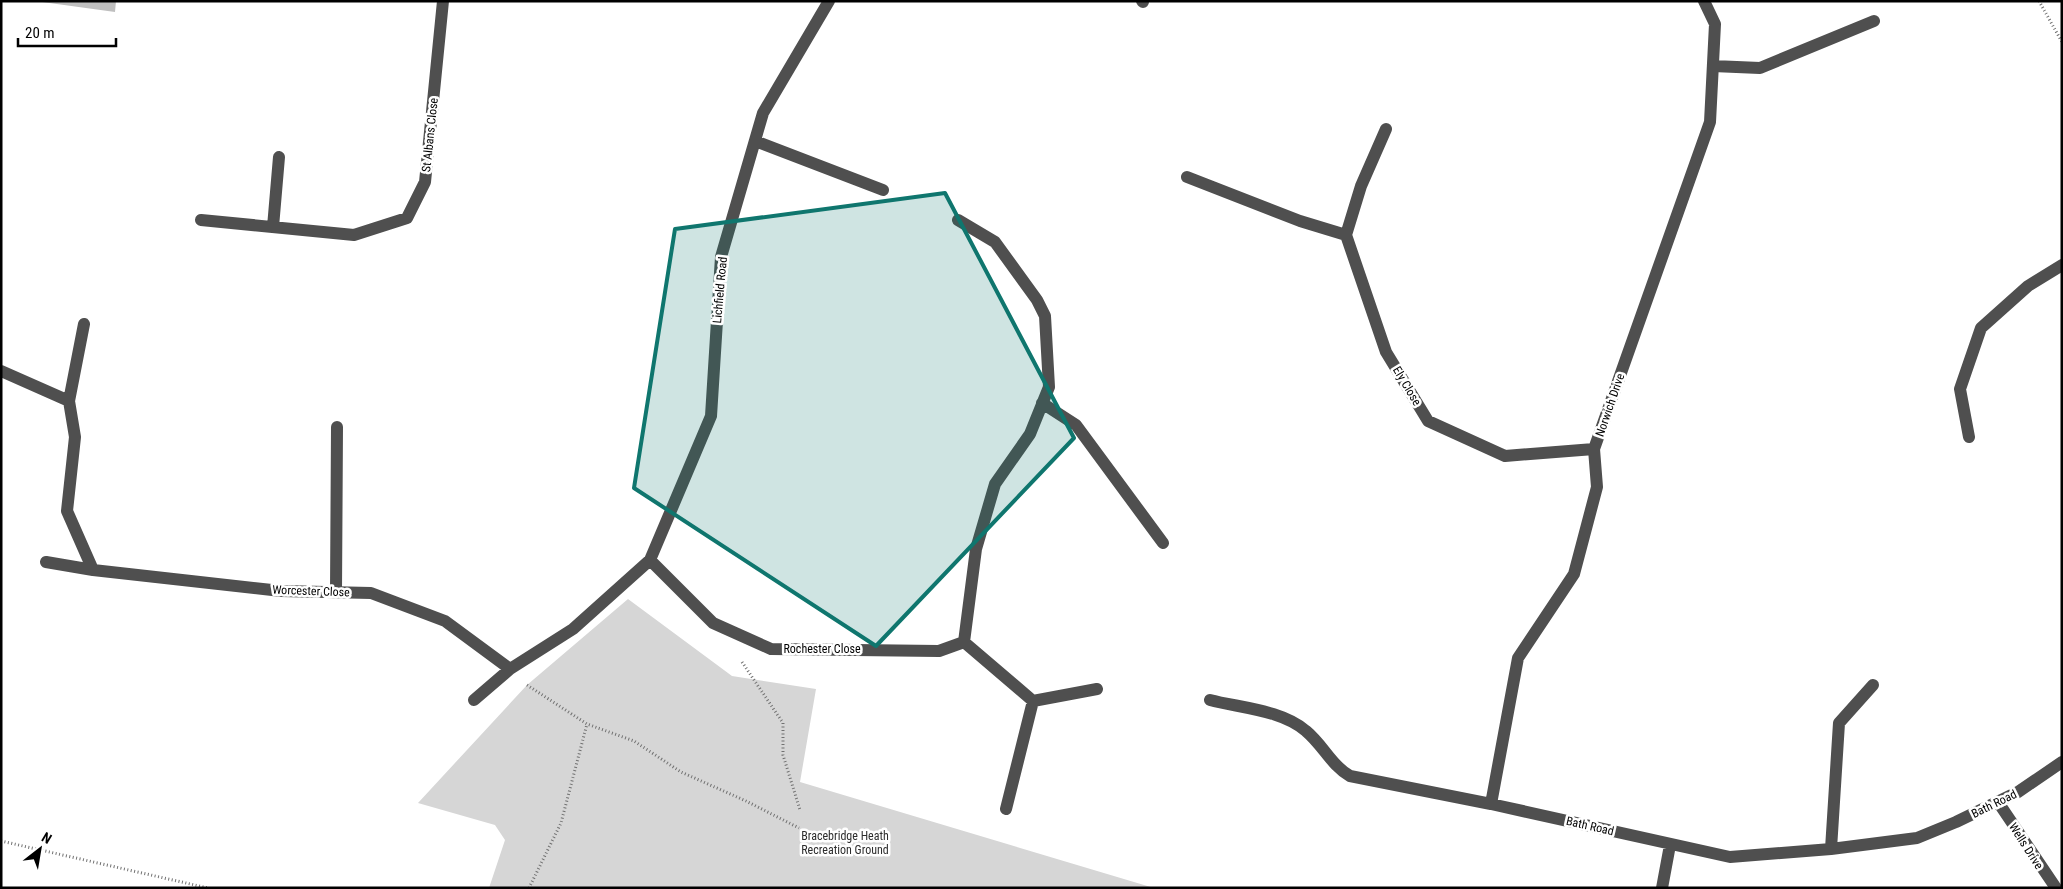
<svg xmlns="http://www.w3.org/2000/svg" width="2063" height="889" viewBox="0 0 2063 889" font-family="'Roboto Condensed',sans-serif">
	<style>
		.green { fill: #d6d6d6 }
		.building { fill: #bfbfbf }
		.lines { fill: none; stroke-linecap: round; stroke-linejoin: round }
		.path { stroke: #717171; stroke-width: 3; stroke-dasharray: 1 2.5; stroke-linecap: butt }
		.minor { stroke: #4f4f4f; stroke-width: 12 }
		.marked { fill: #0f766e; fill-opacity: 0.2; stroke: #0f766e; stroke-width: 4; stroke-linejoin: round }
		.labels { text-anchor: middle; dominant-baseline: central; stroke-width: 5; stroke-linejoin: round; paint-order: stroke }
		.street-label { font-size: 12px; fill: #000; stroke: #fff }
		.park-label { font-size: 12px; fill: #2d2d2d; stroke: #fff }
	</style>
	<rect width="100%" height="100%" fill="#fff"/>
	<!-- green -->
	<path class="green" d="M 628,599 L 732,676 L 816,689 L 800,782 L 1154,888 L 489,888 L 505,840 L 495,825 L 418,803 L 527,685 Z"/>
	<!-- building -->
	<path class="building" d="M 35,1 L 116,1 L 115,12 Z"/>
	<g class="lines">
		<!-- path -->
		<path class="path" d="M 2039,1 L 2062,42
			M 742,662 L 783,723 L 783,755 L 800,810
			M 527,685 L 587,724 L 634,741 L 681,772 L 746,801 L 799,828
			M 1,841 L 208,888
			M 529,888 L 561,823 L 587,724"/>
		<!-- minor -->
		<path class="minor" d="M 1142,1 L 1143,2
			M 1713,66 L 1760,68 L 1874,21
			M 1386,129 L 1361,186 L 1346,235 L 1386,352 L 1428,421 L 1505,456 L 1594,449
			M 755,141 L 883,190
			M 1187,177 L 1300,221 L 1346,235
			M 201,220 L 354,235 L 407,218 L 425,182 L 443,1
			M 958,220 L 995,242 L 1037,300 L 1045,316 L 1049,387 L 1030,434 L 995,484 L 976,549 L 964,642
			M 273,227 L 279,157
			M 84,324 L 69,401 L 75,437 L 67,511 L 93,570
			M 1,371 L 69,401
			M 1042,403 L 1076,425 L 1163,543
			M 1969,437 L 1960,389 L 1981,328 L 2028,286 L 2062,265
			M 650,560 L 713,623 L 771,649 L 939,651 L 964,642 L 1033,701
			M 46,562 L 93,570 L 281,591 L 371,593 L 445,621 L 510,669
			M 336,592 L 337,427
			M 474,700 L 510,669 L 573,629 L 650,560 L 711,416 L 721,257 L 763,113 L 829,1
			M 1210,700 C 1241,708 1282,710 1306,731 C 1323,745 1331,765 1350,776 L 1491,804 L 1730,857 L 1831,849 L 1917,838 L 1956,822 L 2018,792 L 2062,762
			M 1998,802 L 2056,888
			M 1491,804 L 1518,658 L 1574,574 L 1597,487 L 1594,449 L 1710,122 L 1715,24 L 1704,1
			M 1006,809 L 1033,701 L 1097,689
			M 1831,849 L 1839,723 L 1873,685
			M 1662,888 L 1670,845"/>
	</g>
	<!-- marked area -->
	<path class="marked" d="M 945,193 L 1074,438 L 876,646 L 634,488 L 675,229 Z"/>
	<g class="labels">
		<!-- street labels -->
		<g class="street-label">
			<text transform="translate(430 135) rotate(-84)">St Albans Close</text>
			<text transform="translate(720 290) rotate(-85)">Lichfield Road</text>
			<text transform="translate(1407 386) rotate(59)">Ely Close</text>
			<text transform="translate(1610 405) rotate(-71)">Norwich Drive</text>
			<text transform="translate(311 591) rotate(2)">Worcester Close</text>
			<text x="822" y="649">Rochester Close</text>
			<text transform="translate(1994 804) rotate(-26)">Bath Road</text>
			<text transform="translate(1590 826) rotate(13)">Bath Road</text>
			<text transform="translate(2026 846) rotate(57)">Wells Drive</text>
		</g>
		<!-- park labels -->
		<g class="park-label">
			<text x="845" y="836">Bracebridge Heath<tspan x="845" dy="14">Recreation Ground</tspan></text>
		</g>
	</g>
	<!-- border -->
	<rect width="2063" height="889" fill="none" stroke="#000000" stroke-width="5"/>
	<!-- north arrow -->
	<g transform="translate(40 849) rotate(31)" stroke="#ffffff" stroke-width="4" paint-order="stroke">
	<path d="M0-4L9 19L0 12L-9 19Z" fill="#000000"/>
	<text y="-8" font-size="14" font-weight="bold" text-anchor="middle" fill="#000000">N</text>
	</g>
	<!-- scale -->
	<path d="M18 38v8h98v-8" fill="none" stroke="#000000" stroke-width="2.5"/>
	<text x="25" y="38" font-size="15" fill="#000000" stroke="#ffffff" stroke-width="4" paint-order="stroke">20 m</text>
</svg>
